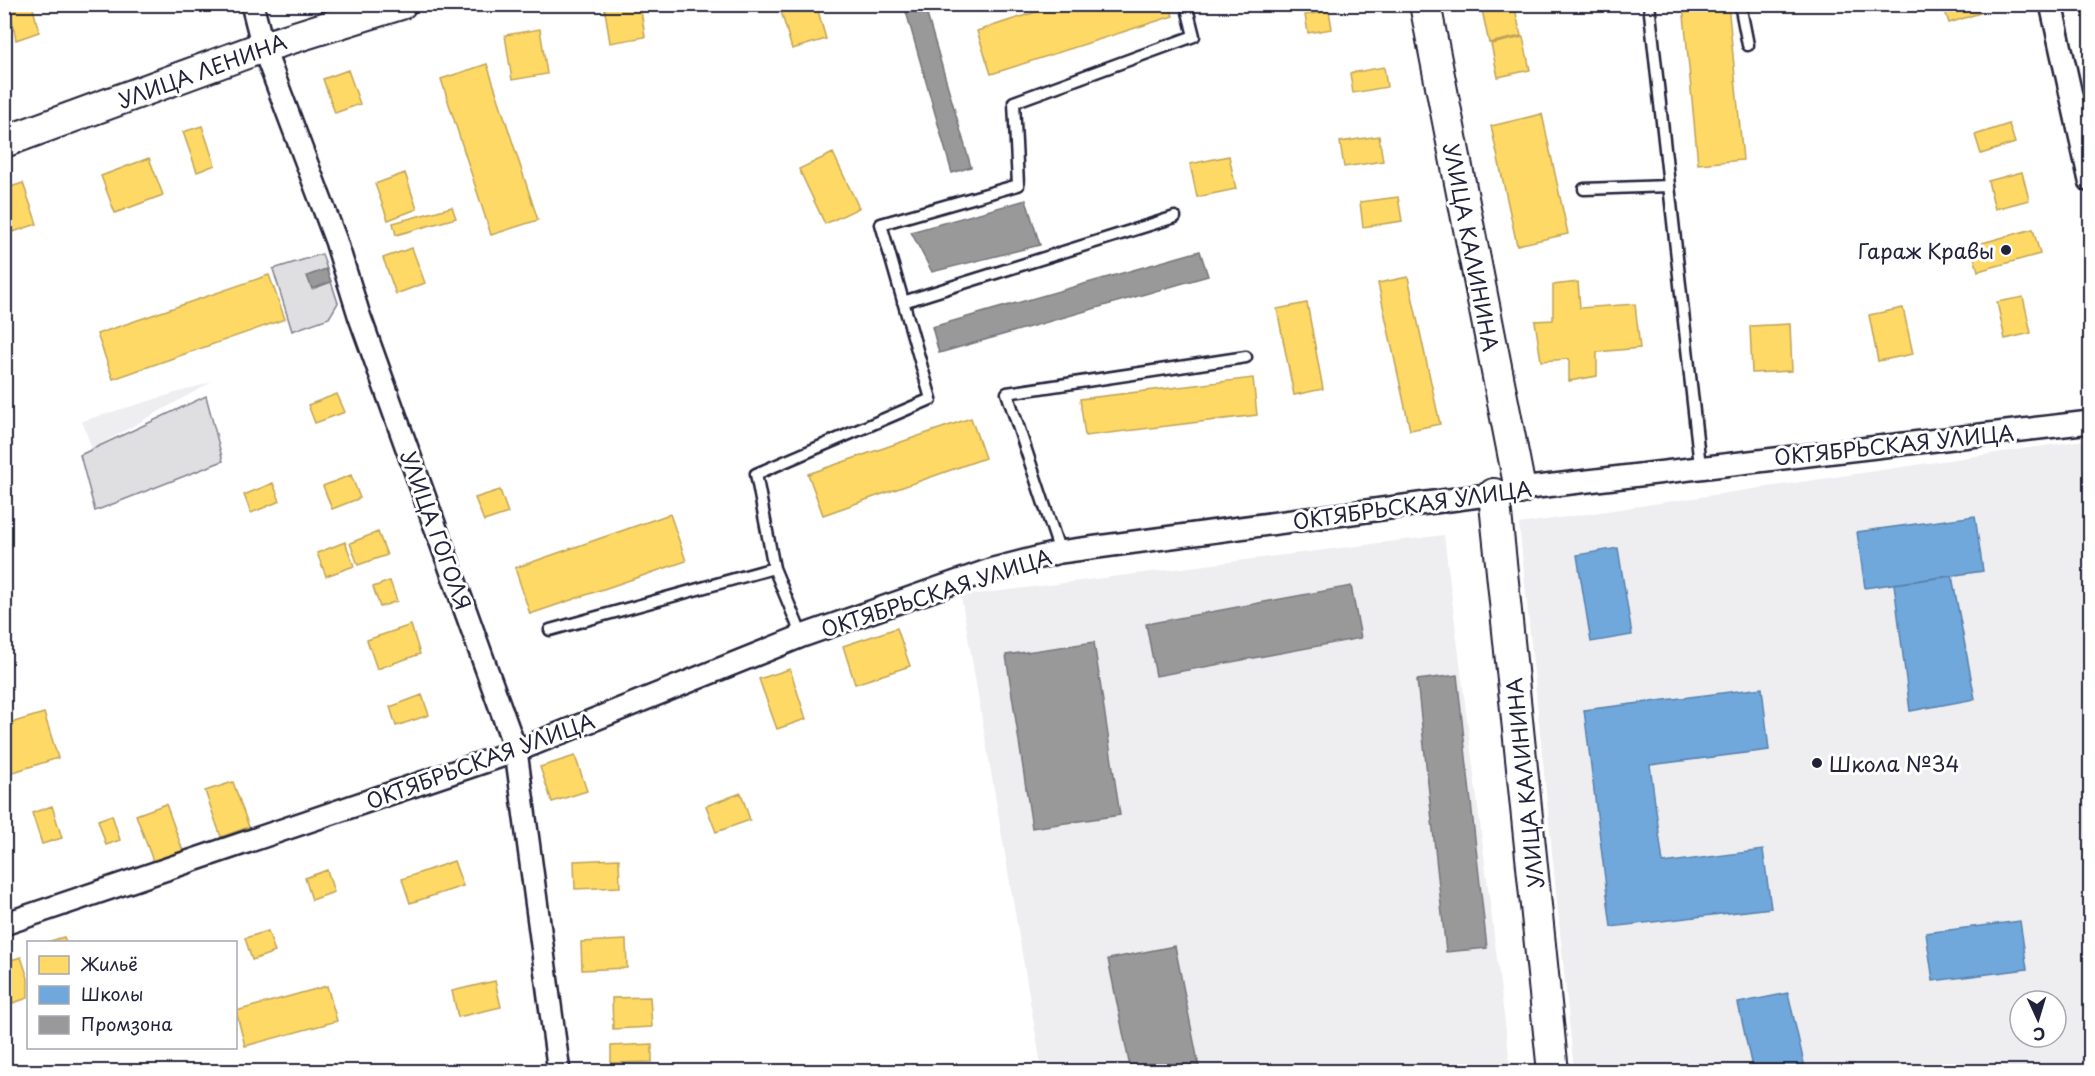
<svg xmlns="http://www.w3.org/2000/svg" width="2095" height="1076" viewBox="0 0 2095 1076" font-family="'Playpen Sans',sans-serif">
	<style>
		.built { fill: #eeeef1; fill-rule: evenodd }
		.green { fill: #dfdfe2; stroke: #80808e; stroke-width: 1.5 }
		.homes { fill: #ffd966; stroke: #bda259; stroke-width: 1.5 }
		.schools { fill: #6fa8dc; stroke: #5880ac; stroke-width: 1.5 }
		.industry { fill: #999; stroke: #75757d; stroke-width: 1.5 }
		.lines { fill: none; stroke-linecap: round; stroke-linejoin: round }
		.lane-casing { stroke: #22223b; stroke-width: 15 }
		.street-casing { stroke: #22223b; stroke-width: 26 }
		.secondary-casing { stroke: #22223b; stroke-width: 34 }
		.lane { stroke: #fff; stroke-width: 10 }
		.street { stroke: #fff; stroke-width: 21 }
		.secondary { stroke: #fff; stroke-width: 30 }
		.poi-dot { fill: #22223b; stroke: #fff; stroke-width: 2 }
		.labels { text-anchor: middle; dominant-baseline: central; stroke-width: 6; stroke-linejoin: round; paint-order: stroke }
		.street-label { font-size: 21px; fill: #22223b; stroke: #fff }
		.poi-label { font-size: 21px; fill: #22223b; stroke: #fff; text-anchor: end }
	</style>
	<rect width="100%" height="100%" fill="#fff"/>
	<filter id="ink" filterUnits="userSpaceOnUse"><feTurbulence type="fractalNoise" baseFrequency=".0167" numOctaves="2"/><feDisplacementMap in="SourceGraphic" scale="12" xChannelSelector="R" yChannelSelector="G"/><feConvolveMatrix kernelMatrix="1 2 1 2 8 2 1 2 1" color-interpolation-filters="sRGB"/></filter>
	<g filter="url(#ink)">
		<!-- built -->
		<path class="built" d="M 212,382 L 92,449 L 82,421 Z
			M 2090,439 L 2090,1071 L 1574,1071 L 1519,524 ZM 2020,1001 L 2056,1001 L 2056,1037 L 2020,1037 Z
			M 1444,535 L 1511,1071 L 1042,1071 L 961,596 Z"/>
		<!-- green -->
		<path class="green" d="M 322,254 L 338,303 L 329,318 L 292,331 L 273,269 Z
			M 206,396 L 223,461 L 95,511 L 80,455 Z"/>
		<!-- homes -->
		<path class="homes" d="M 9,4 L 32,4 L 39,32 L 16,40 Z
			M 164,4 L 193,4 L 165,9 Z
			M 604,4 L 640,4 L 645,37 L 610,43 Z
			M 779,4 L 816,4 L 826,39 L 792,49 Z
			M 1060,4 L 1169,4 L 1173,16 L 991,74 L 977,31 Z
			M 1508,4 L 1514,4 L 1521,36 L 1489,43 L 1482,10 Z
			M 1683,4 L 1728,4 L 1743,160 L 1698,164 Z
			M 1771,4 L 1822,4 L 1822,5 L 1771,11 Z
			M 1955,4 L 1977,4 L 1980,13 L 1949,23 L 1944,8 Z
			M 1329,11 L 1332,29 L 1308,33 L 1305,15 Z
			M 540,29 L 547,74 L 512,80 L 505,35 Z
			M 1523,37 L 1530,70 L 1498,77 L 1491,44 Z
			M 487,64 L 538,220 L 491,235 L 441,79 Z
			M 1384,67 L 1387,87 L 1353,93 L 1350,73 Z
			M 348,70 L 360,104 L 335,113 L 323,79 Z
			M 1542,114 L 1568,234 L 1517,245 L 1491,126 Z
			M 2009,124 L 2015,143 L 1981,154 L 1975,135 Z
			M 202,126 L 215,165 L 197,172 L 183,132 Z
			M 1379,136 L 1383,161 L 1344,167 L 1340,142 Z
			M 833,153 L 859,208 L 825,224 L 799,169 Z
			M 1229,156 L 1236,189 L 1197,197 L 1190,164 Z
			M 149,158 L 163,195 L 115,213 L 101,176 Z
			M 2022,172 L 2029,200 L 1995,209 L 1988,181 Z
			M 405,173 L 417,209 L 388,220 L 375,184 Z
			M 23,183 L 37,224 L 4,235 L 4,189 Z
			M 1398,197 L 1402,221 L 1363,227 L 1360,202 Z
			M 452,207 L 456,218 L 396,235 L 393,223 Z
			M 2033,229 L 2040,254 L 1978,271 L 1971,246 Z
			M 412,248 L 425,283 L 396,294 L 383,258 Z
			M 269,275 L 285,319 L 113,379 L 97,334 Z
			M 1408,277 L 1440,424 L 1410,430 L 1378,283 Z
			M 1578,282 L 1580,308 L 1635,304 L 1640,348 L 1597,352 L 1597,376 L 1569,381 L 1569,359 L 1541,361 L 1535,321 L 1553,320 L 1553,285 Z
			M 2023,297 L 2031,333 L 2005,339 L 1997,302 Z
			M 1307,303 L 1323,389 L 1294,395 L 1277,309 Z
			M 1903,308 L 1913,354 L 1878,361 L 1869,315 Z
			M 1790,324 L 1792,371 L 1752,373 L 1750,326 Z
			M 1253,378 L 1257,415 L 1085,436 L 1080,399 Z
			M 337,394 L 345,412 L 315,423 L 308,405 Z
			M 971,418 L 985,458 L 823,515 L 808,474 Z
			M 351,475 L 360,498 L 332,509 L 323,486 Z
			M 273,483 L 280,501 L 251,513 L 244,495 Z
			M 500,490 L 508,513 L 484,521 L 475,498 Z
			M 670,514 L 686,561 L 530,614 L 515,568 Z
			M 378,532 L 387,555 L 358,565 L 350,543 Z
			M 345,542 L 354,566 L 326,576 L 317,553 Z
			M 390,581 L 397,601 L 380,607 L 373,587 Z
			M 411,625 L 420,654 L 377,669 L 367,640 Z
			M 897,628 L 910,666 L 855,684 L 843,646 Z
			M 790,669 L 806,719 L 777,729 L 759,679 Z
			M 422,695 L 429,715 L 396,726 L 390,707 Z
			M 44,713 L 58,758 L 4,775 L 4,725 Z
			M 575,756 L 587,791 L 552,802 L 540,767 Z
			M 233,782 L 249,827 L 221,837 L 205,791 Z
			M 741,793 L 750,820 L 716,832 L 706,806 Z
			M 166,804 L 183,851 L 153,861 L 136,815 Z
			M 52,806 L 62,838 L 42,844 L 32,813 Z
			M 112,815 L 120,840 L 106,845 L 98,820 Z
			M 619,859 L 620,887 L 575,889 L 574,861 Z
			M 454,861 L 463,886 L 410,903 L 402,879 Z
			M 327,870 L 334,892 L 312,900 L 305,878 Z
			M 268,931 L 275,952 L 252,960 L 245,938 Z
			M 64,937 L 66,942 L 47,942 Z
			M 626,940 L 627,968 L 582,970 L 581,942 Z
			M 21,957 L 28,978 L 28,998 L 13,1003 L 4,977 L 4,962 Z
			M 495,981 L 501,1007 L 458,1017 L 452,991 Z
			M 327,986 L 337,1021 L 245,1046 L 236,1011 Z
			M 650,997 L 652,1027 L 613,1029 L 612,998 Z
			M 652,1044 L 652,1062 L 611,1063 L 611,1046 Z"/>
		<!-- schools -->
		<path class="schools" d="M 1975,516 L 1983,571 L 1865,588 L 1857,532 Z
			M 1618,548 L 1632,635 L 1591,642 L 1577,555 Z
			M 1952,576 L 1975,699 L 1910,711 L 1894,584 Z
			M 1762,688 L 1769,750 L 1650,765 L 1663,863 L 1763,850 L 1771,908 L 1611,927 L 1584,710 Z
			M 2020,921 L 2027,969 L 1933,981 L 1926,933 Z
			M 1788,993 L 1806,1072 L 1753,1072 L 1738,1003 Z"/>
		<!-- industry -->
		<path class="industry" d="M 916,4 L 924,4 L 971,167 L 952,173 L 905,8 Z
			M 1026,200 L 1040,245 L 932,272 L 911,232 Z
			M 1200,251 L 1208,276 L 939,353 L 932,327 Z
			M 326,269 L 331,282 L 312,289 L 307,276 Z
			M 1351,586 L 1361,638 L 1156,676 L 1146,624 Z
			M 1094,642 L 1120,815 L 1032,828 L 1006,655 Z
			M 1457,675 L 1487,948 L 1446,952 L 1417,680 Z
			M 1175,946 L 1200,1072 L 1131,1072 L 1108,959 Z"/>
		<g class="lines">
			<defs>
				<path id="lane" d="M 1649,4 L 1700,466
					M 1740,4 L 1748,45
					M 1584,189 L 1669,186
					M 903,302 L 1175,217
					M 1060,552 L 1007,393 L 1246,357
					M 550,630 L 774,568
					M 802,636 L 774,568 L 756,474 L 931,399 L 881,224 L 1018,185 L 1014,102 L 1194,36 L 1186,4"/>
				<path id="street" d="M 252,4 L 263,47 L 336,241 L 359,315 L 516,751 L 559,1072
					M 2051,4 L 2090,181
					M 4,924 L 516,751 L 802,636 L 993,569 L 1060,552 L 1494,494 L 1520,489 L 2090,422"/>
				<path id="secondary" d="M 1425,4 L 1520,489
					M 4,142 L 263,47 L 401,4
					M 1494,494 L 1553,1072"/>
			</defs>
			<!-- lane casing -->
			<use href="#lane" class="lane-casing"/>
			<!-- street casing -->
			<use href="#street" class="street-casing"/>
			<!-- secondary casing -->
			<use href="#secondary" class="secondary-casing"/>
			<!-- lane -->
			<use href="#lane" class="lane"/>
			<!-- street -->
			<use href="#street" class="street"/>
			<!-- secondary -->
			<use href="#secondary" class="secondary"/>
		</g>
	</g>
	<!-- markers -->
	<g class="poi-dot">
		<circle cx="2006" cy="250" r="6"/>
		<circle cx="1817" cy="763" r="6"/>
	</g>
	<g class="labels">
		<!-- street labels -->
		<g class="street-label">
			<text transform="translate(202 70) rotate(-20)">УЛИЦА ЛЕНИНА</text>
			<text transform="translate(1472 247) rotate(79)">УЛИЦА КАЛИНИНА</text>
			<text transform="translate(1894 444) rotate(-6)">ОКТЯБРЬСКАЯ УЛИЦА</text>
			<text transform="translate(1412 504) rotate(-8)">ОКТЯБРЬСКАЯ УЛИЦА</text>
			<text transform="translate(437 530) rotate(70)">УЛИЦА ГОГОЛЯ</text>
			<text transform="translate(936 592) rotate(-18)">ОКТЯБРЬСКАЯ УЛИЦА</text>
			<text transform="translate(480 760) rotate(-20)">ОКТЯБРЬСКАЯ УЛИЦА</text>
			<text transform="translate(1524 783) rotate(-96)">УЛИЦА КАЛИНИНА</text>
		</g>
		<!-- poi labels -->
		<g class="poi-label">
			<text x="1994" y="250">Гараж Кравы</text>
			<text x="1829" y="763" text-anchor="start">Школа №34</text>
		</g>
	</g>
	<!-- margin -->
	<rect width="2095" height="1076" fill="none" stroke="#fff" stroke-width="24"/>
	<rect x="12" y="12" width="2071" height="1052" fill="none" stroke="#22223b" stroke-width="2" filter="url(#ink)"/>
	<!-- legend -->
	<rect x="27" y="941" width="210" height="108" fill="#ffffff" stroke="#a7a7b1" stroke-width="1.5"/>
	<rect x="39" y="956" width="30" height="18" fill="#ffd966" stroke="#a7a7b1" stroke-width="1.5"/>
	<text x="81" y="971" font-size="18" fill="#22223b">Жильё</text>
	<rect x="39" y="986" width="30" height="18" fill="#6fa8dc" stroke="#a7a7b1" stroke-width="1.5"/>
	<text x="81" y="1001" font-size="18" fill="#22223b">Школы</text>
	<rect x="39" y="1016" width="30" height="18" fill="#999999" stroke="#a7a7b1" stroke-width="1.5"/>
	<text x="81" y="1031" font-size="18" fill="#22223b">Промзона</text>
	<!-- north arrow -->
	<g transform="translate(2038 1019) rotate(176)"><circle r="28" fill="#ffffff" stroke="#a7a7b1" stroke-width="1.5"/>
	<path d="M0-4.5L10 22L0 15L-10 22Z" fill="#22223b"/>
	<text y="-9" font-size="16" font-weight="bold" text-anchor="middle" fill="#22223b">С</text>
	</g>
</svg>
